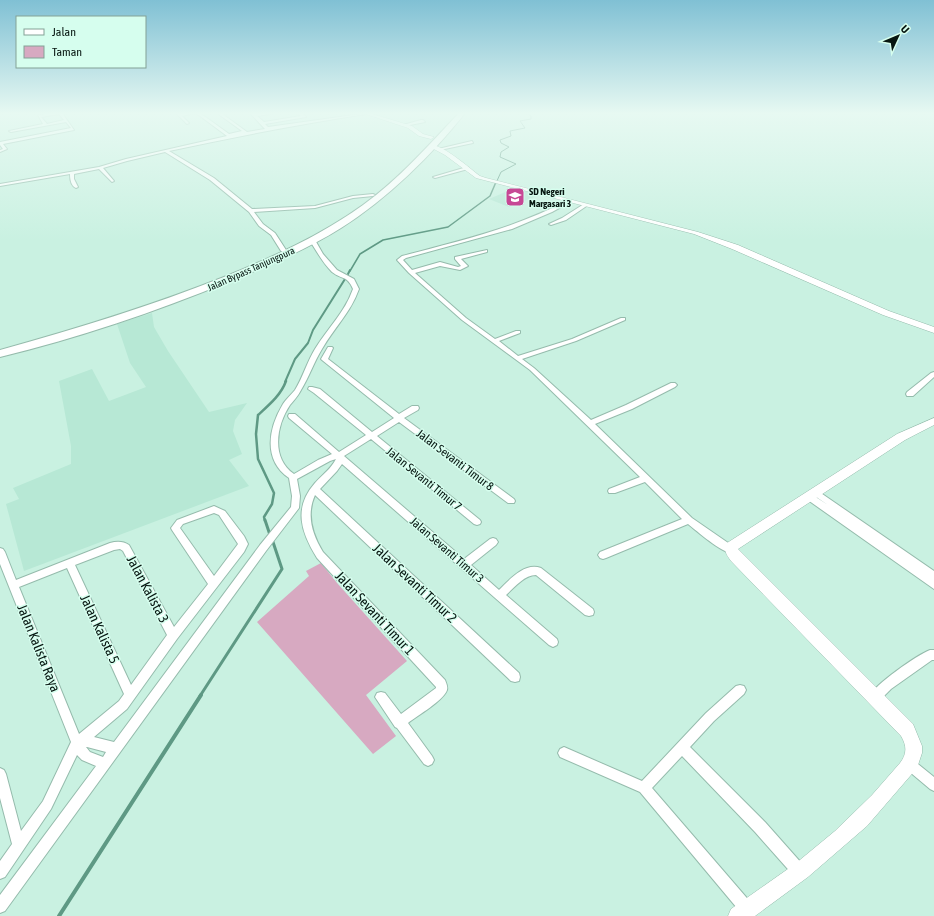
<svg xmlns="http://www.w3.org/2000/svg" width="934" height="916" viewBox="0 0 934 916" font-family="'Asap Condensed',sans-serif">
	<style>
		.built { fill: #b7e8d5 }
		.green { fill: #d7a9c1 }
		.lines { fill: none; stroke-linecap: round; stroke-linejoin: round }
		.stream-far5 { stroke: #5e9984; stroke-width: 1 }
		.stream-far4 { stroke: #5e9984; stroke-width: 1.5 }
		.stream-far3 { stroke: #5e9984; stroke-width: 2 }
		.stream-far2 { stroke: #5e9984; stroke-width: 2.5 }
		.stream-far1 { stroke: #5e9984; stroke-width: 3 }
		.stream { stroke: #5e9984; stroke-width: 4 }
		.street-casing { stroke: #95bbac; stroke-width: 2 }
		.secondary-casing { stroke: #95bbac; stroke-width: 1 }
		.highway-casing { stroke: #95bbac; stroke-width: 2 }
		.street { fill: #fff; fill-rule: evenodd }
		.secondary { fill: #fff; fill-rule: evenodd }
		.highway { fill: #fff; fill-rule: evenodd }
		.labels { text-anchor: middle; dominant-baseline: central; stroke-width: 3; stroke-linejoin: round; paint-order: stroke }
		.far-poi-label { font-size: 10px; font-weight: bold; fill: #071611; stroke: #d6feee; text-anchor: start }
		.far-street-label { font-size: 10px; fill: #071611; stroke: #d6feee }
		.street-label { font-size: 12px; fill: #071611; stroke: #d6feee }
		.near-street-label { font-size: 14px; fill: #071611; stroke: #d6feee }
	</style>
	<rect width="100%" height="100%" fill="#c9f1e1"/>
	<!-- built -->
	<path class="built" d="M 517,187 L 542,194 L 509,207 L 489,199 Z
		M 152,313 L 154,327 L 168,351 L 209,412 L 247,403 L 235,420 L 233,431 L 242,454 L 229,460 L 249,486 L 24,571 L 6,504 L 19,499 L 13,488 L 71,464 L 71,446 L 59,381 L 92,369 L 109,401 L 146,387 L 130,363 L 117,324 Z"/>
	<!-- green -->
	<path class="green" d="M 321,563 L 337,583 L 407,661 L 366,695 L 396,736 L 373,754 L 257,622 L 309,576 L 306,571 Z"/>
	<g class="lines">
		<!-- stream-far5 -->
		<path class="stream-far5" d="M 496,183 L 501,172 L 516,164 L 500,157 L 501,152 L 509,147 L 501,143 L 500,140 L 511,136 L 510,131 L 525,128 L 520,121 L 531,119 L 531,116 L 527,113"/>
		<!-- stream-far4 -->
		<path class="stream-far4" d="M 350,271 L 360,254 L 383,240 L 448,227 L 490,196 L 496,182"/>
		<!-- stream-far3 -->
		<path class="stream-far3" d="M 348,274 L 350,270
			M 285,382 L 295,359 L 308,343 L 313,330 L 345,279"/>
		<!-- stream-far2 -->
		<path class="stream-far2" d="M 265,521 L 264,517 L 272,504 L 274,493 L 258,459 L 256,434 L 258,415 C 269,405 281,395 286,381"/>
		<!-- stream-far1 -->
		<path class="stream-far1" d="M 265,520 L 270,535
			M 200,696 L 282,569 L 272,539"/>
		<!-- stream -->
		<path class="stream" d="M 59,916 L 201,695"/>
		<defs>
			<path id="street" d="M 53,113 L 62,113 L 74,130 L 3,144 L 7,149 L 0,152 L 0,150 L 3,149 L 0,145 L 0,142 L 71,128 L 66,122 L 11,132 L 9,131 L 43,124 L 38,115 ZM 59,114 L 64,120 L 47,124 L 41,117 Z
				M 176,113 L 195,113 L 182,116 L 189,123 L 187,124 Z
				M 196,113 L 200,113 L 229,134 L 242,131 L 217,113 L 221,113 L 247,132 L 265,129 L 250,113 L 255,114 L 272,113 L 270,114 L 257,116 L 264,122 L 301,116 L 298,113 L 302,113 L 306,117 L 265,124 L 268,127 L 368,113 L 366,114 C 300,124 234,137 169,151 L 214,178 L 252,209 L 315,206 L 353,196 L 373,194 L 375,195 L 373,196 L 353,198 L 315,208 L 254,212 L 263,224 L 275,233 L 286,250 L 283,252 L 281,251 L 271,235 L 259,226 L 249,212 L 210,180 L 165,152 L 127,161 L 103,168 L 114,181 L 112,182 L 99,169 L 74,174 L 74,179 L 78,187 L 76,188 C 71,186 70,179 70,174 L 0,186 L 0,184 L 99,167 L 126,159 L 227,136 Z
				M 421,120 L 423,120 L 425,122 L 405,126 L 403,125 Z
				M 472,141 L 473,143 L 440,150 L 438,149 Z
				M 467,167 L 469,168 L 468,169 L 435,178 L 433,177 Z
				M 568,200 L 572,201 L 552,212 L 512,229 L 406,258 L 403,260 L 412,270 L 440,262 L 458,267 L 461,266 L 455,259 L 455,257 L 487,250 L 487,252 L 461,259 L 468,266 L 460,270 L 440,266 L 415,273 L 466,318 L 495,339 L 516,331 L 520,331 L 520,333 L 499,341 L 518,356 L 572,339 L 621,318 L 625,318 L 625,320 L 576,341 L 522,359 L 534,368 L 591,420 L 626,405 L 671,383 L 675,383 L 677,385 L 675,387 L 632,409 L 595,424 L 692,518 L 734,547 L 736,550 L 734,553 C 725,556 697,531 688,524 L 606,558 L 603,559 L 600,558 L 598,555 L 600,552 L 682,519 L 645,482 L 615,493 L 609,493 L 608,491 L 609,489 L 640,477 L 530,370 L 462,320 L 409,273 L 397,260 L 402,256 C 459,241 516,228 568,200 Z
				M 584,204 L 588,205 L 566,220 L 551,225 L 549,224 L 562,218 Z
				M 313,239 L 315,240 L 323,254 L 337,270 L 354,279 L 359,289 C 351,312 334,328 322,349 C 314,362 309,377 301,390 C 298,396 294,400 290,405 C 276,426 271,458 294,474 L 318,460 L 332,454 L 289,418 L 288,416 L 289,414 L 295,414 L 339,452 L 366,435 L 314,393 L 308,389 L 309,387 L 312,387 L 320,389 L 372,432 L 394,418 L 322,360 L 321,359 L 328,347 L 332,347 L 333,348 L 328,359 L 399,414 L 412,406 L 418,406 L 419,408 L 418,410 L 404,418 L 514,499 L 515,501 L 514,503 L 508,503 L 399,422 L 377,436 L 480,520 L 481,522 L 480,524 L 477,525 L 474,524 L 371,439 L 344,456 L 464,559 L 490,539 L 493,538 L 496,539 L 498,542 L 496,545 L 471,565 L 499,590 C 510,579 525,562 541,568 L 593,609 L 594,612 L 593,615 L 589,616 L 585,615 L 536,575 C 524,575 514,588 506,595 L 557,639 L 558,642 L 557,645 L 553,647 L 549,645 L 342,464 L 337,471 L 320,489 L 519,673 L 520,677 L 519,681 L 515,682 L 511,681 L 315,495 C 306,515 312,534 323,552 L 445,680 C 446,683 448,686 447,690 C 444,700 417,716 408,723 L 432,756 L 434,760 L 432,764 L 428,766 L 424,764 L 397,728 L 395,727 L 375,697 L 377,693 L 381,692 L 385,693 L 401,714 L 436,688 L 436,687 L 317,558 C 301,532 293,508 315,483 C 322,475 331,469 336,459 L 330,461 L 297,479 L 300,496 L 299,508 L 266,551 L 5,911 L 0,913 L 0,895 L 96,766 L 82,760 L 77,755 L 51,809 L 5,877 L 0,879 L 0,861 L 12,844 L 0,798 L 0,768 L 4,770 L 6,774 L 21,831 L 43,801 L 71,742 L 0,564 L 0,548 L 3,549 L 5,552 L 16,580 L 110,543 C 117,541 123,541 129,545 L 174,627 L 208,584 L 172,530 L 171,528 L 177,520 L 214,506 L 225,511 L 244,536 L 248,544 L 244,552 L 177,639 L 127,709 L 94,737 L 114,742 L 260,545 L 291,507 L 292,496 L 289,478 C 263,460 268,429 283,404 C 286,399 291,395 295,390 C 303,377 307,362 315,349 C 328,328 345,312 353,289 C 347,275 342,280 332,272 C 323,263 317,252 310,241 ZM 214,513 L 219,515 L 238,544 L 214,576 L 180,528 L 183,524 ZM 120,549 L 123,551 L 167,635 L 131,685 L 75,565 L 114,550 ZM 67,568 L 124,694 L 119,701 L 79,734 L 19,587 ZM 86,747 L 87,747 L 106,752 L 103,757 L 90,752 Z
				M 934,372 L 934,377 L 913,396 L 907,396 L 906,394 L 907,392 L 931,373 Z
				M 815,489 L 934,571 L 934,589 L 805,498 L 804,496 L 805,494 L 811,494 L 828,505 L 812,494 L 811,492 L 812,490 Z
				M 930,650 L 934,650 L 934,660 L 932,660 L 891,689 L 879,701 L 875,702 L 871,701 L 869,697 C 874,685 917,655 930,650 Z
				M 740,685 L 744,686 L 746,690 L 744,694 L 714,721 L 690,747 L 765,822 L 804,866 L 806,871 L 804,876 L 799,878 L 794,876 L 755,832 L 682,756 L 652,788 L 752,904 L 754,909 L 752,914 L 747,916 L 742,914 L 640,792 L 560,757 L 558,753 L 560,749 L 564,747 L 642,781 L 706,713 L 736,686 Z
				M 909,758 L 913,760 L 934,777 L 934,791 L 930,789 L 905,768 L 903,764 L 905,760 Z"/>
			<path id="secondary" d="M 363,113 L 369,113 L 412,126 L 423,134 L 434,137 L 431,139 L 419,136 L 408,128 Z
				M 430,145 C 443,144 469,168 480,176 L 486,178 L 698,232 L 738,245 L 889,311 L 934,327 L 934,333 L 883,315 L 732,249 L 694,234 L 476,178 L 445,155 L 430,147 Z
				M 934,418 L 934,425 L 905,440 L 738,549 L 913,724 L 922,746 L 922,753 L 918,765 L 911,775 L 867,826 L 808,877 L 755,916 L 728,916 L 731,909 L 795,864 L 835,831 L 872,795 L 900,763 C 907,754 907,746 901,736 L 731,561 C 727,555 723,551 727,543 L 897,434 Z"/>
			<path id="highway" d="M 459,113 L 465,113 C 432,155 387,199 341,228 C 306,250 268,266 230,281 C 155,312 78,338 0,357 L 0,350 C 76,329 151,306 224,277 C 273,257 320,236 363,205 C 399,179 429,145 459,113 Z"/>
		</defs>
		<!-- street casing -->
		<use href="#street" class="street-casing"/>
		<!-- secondary casing -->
		<use href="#secondary" class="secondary-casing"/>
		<!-- highway casing -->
		<use href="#highway" class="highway-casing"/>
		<!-- street -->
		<use href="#street" class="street"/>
		<!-- secondary -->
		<use href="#secondary" class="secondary"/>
		<!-- highway -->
		<use href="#highway" class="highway"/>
	</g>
	<!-- sky -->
	<linearGradient id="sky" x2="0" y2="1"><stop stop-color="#80c0d4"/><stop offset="0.47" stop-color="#e7f9f2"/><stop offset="1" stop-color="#e7f9f2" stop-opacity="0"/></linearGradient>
	<rect width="934" height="241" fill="url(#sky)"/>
	<!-- icons -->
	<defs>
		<symbol id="school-square" viewBox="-11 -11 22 22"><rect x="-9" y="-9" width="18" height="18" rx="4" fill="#c74895" stroke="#d6feee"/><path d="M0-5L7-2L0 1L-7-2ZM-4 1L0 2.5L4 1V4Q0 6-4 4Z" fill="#fff"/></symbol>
	</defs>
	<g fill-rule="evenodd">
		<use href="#school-square" x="504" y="186" width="22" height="22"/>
	</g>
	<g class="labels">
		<!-- far-poi labels -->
		<g class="far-poi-label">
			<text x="529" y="191">SD Negeri<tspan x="529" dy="12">Margasari 3</tspan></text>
		</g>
		<!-- far-street labels -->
		<g class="far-street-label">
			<text transform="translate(251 269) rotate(-24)">Jalan Bypass Tanjungpura</text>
		</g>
		<!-- street labels -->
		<g class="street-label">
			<text transform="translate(455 460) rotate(37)">Jalan Sevanti Timur 8</text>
			<text transform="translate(424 479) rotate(39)">Jalan Sevanti Timur 7</text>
			<text transform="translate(447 550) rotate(41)">Jalan Sevanti Timur 3</text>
		</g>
		<!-- near-street labels -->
		<g class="near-street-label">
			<text transform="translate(415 583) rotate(43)">Jalan Sevanti Timur 2</text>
			<text transform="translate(148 589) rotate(62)">Jalan Kalista 3</text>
			<text transform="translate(375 613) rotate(47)">Jalan Sevanti Timur 1</text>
			<text transform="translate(100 629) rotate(65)">Jalan Kalista 5</text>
			<text transform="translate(39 648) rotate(68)">Jalan Kalista Raya</text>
		</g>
	</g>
	<!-- legend -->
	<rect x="16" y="16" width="130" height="52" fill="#d6feee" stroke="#83a196"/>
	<rect x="24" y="29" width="20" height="6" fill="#ffffff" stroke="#83a196"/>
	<text x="52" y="36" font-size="12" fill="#071611">Jalan</text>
	<rect x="24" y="46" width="20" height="12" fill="#d7a9c1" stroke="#83a196"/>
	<text x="52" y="56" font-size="12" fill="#071611">Taman</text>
	<!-- north arrow -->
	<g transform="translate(898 36) rotate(46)" stroke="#d6feee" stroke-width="3" paint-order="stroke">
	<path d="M0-3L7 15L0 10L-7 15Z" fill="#071611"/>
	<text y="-6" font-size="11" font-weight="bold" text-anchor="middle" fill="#071611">U</text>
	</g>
</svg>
